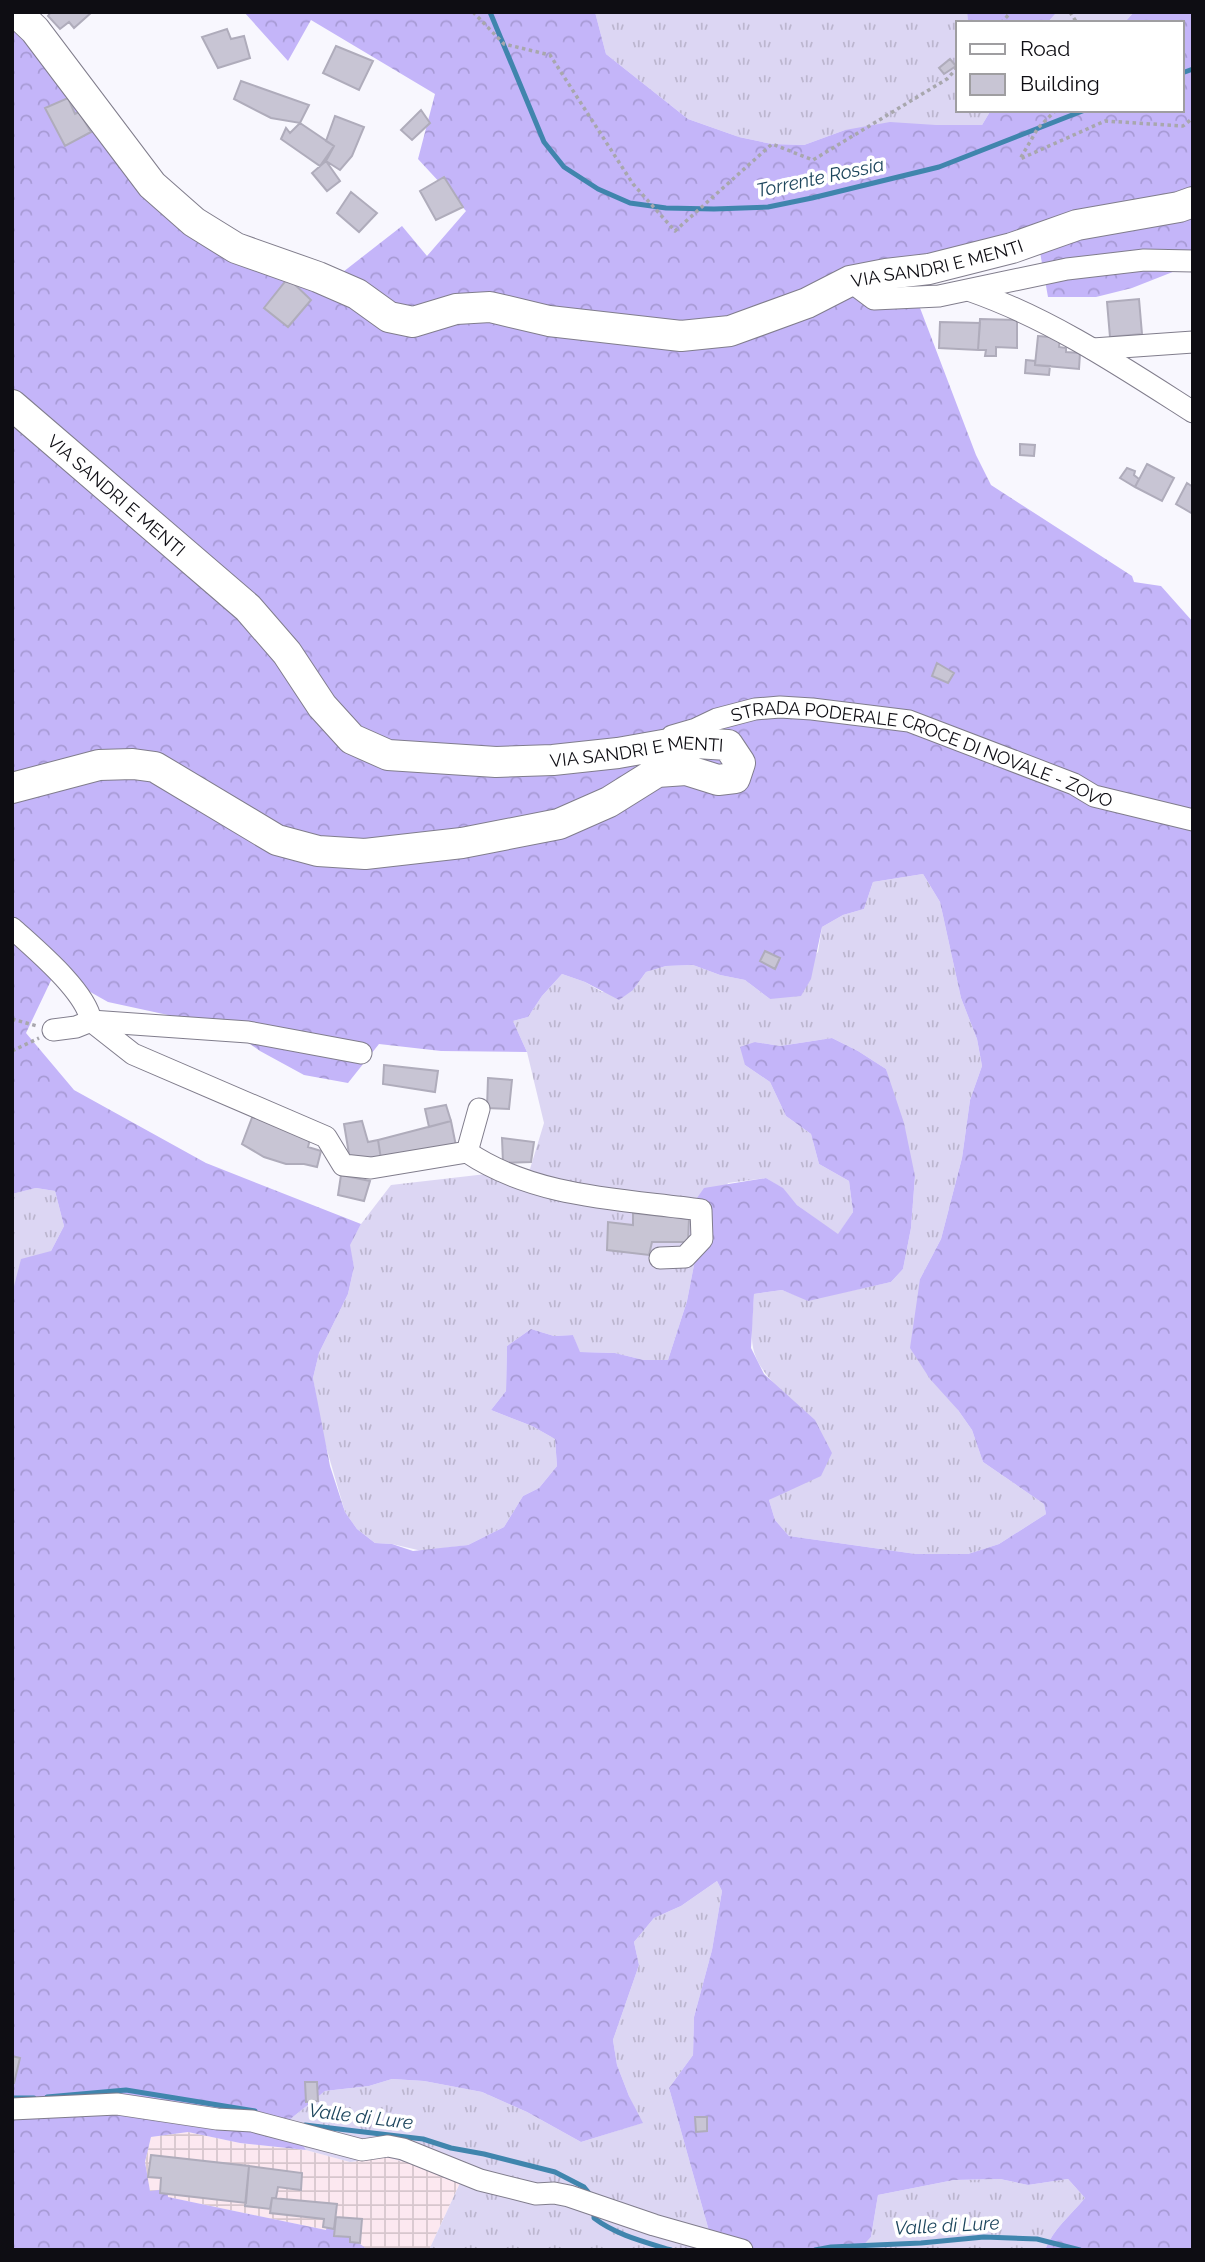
<svg xmlns="http://www.w3.org/2000/svg" width="1205" height="2262" viewBox="0 0 1205 2262" font-family="Raleway,sans-serif">
	<style>
		.industrial { fill: url(#industrial-grid) }
		.grass { fill: url(#grass-tufts) }
		.forest { fill: url(#forest-crowns); fill-rule: evenodd }
		.lines { fill: none; stroke-linecap: round; stroke-linejoin: round }
		.stream { stroke: #4085ad; stroke-width: 5 }
		.building { fill: #c8c5d4; stroke: #afacbb; stroke-width: 2 }
		.minor-casing { stroke: #807d8c; stroke-width: 23 }
		.secondary-casing { stroke: #807d8c; stroke-width: 32 }
		.path { stroke: #a8a7ad; stroke-width: 3.5; stroke-dasharray: 3.5 3.5; stroke-linecap: butt }
		.minor { stroke: #fff; stroke-width: 21 }
		.secondary { stroke: #fff; stroke-width: 30 }
		.labels { text-anchor: middle; dominant-baseline: central; stroke-width: 7; stroke-linejoin: round; paint-order: stroke }
		.street-label { font-size: 18px; fill: #0e0d13; stroke: #fff }
		.water-label { font-size: 19px; font-style: italic; fill: #1d465d; stroke: #fff }
	</style>
	<defs>
		<pattern id="industrial-grid" width="8" height="8" patternUnits="userSpaceOnUse" patternTransform="scale(1.75)"><rect width="8" height="8" fill="#fce8f0"/><path d="M0 4h8M4 0v8" fill="none" stroke="#d7c6cd"/></pattern>
		<pattern id="grass-tufts" width="24" height="20" patternUnits="userSpaceOnUse" patternTransform="scale(1.75)"><rect width="24" height="20" fill="#dcd6f3"/><path d="M3 7l-1-3M5 7V3M7 7l1-3M15 17l-1-3M17 17v-4M19 17l1-3" fill="none" stroke="#bcb6cf"/></pattern>
		<pattern id="forest-crowns" width="20" height="18" patternUnits="userSpaceOnUse" patternTransform="scale(1.75)"><rect width="20" height="18" fill="#c4b5f9"/><path d="M2 6a3 3 0 1 1 6 0M12 15a3 3 0 1 1 6 0" fill="none" stroke="#a79ad5"/></pattern>
	</defs>
	<rect width="100%" height="100%" fill="#f8f7fe"/>
	<!-- industrial -->
	<path class="industrial" d="M 188,2132 L 240,2143 L 306,2150 L 350,2162 L 386,2157 L 413,2164 L 460,2183 L 429,2250 L 368,2250 L 351,2237 L 327,2226 L 326,2230 L 167,2197 L 168,2190 L 150,2192 L 145,2162 L 151,2137 Z"/>
	<!-- grass -->
	<path class="grass" d="M 595,12 L 967,12 L 968,23 L 958,23 L 958,110 L 991,110 L 982,125 L 845,130 L 804,145 L 772,144 L 739,137 L 688,119 L 606,54 Z
		M 1057,12 L 1134,12 L 1124,23 L 1047,23 Z
		M 923,874 L 940,902 L 961,998 L 977,1039 L 982,1066 L 970,1100 L 962,1158 L 941,1239 L 920,1279 L 958,1410 L 972,1430 L 983,1462 L 1044,1504 L 1046,1514 L 999,1544 L 968,1554 L 916,1554 L 789,1536 L 775,1520 L 769,1500 L 790,1489 L 784,1394 C 745,1355 751,1345 754,1294 L 782,1290 L 808,1300 L 891,1282 L 903,1269 L 911,1228 L 915,1176 L 886,1069 L 858,1051 L 832,1038 L 780,1046 L 755,1042 L 745,1065 L 770,1082 L 786,1116 L 811,1134 L 819,1164 L 849,1181 L 853,1212 L 838,1235 L 797,1205 L 782,1188 L 766,1178 L 728,1183 L 699,1239 L 687,1301 L 668,1360 L 644,1360 L 615,1353 L 579,1352 L 573,1335 L 554,1336 L 531,1329 L 507,1346 L 506,1391 L 491,1410 L 532,1426 L 555,1439 L 557,1466 L 539,1488 L 523,1496 L 504,1527 L 468,1545 L 422,1551 L 392,1544 L 375,1543 L 357,1529 L 345,1512 L 322,1433 L 313,1378 L 319,1353 L 348,1294 L 354,1267 L 349,1245 L 361,1224 L 391,1185 L 530,1169 L 544,1123 L 527,1052 L 513,1021 L 528,1017 L 542,996 L 562,974 L 585,982 L 602,992 L 633,990 L 646,972 L 666,966 L 693,965 L 720,975 L 745,980 L 770,999 L 818,952 L 822,927 L 843,915 L 864,909 L 873,882 Z
		M 36,1188 L 55,1191 L 64,1226 L 51,1251 L 12,1294 L 12,1194 Z
		M 717,1881 L 722,1891 L 712,1950 L 694,2017 L 693,2055 L 669,2088 L 709,2231 L 746,2250 L 429,2250 L 460,2183 L 413,2164 L 386,2157 L 350,2162 L 306,2150 L 288,2121 L 325,2091 L 369,2086 L 392,2079 L 424,2081 L 482,2092 L 527,2112 L 581,2142 L 642,2123 L 629,2096 L 617,2065 L 613,2040 L 639,1965 L 634,1942 L 654,1918 L 681,1906 Z
		M 1000,2179 L 1028,2185 L 1068,2179 L 1085,2198 C 1071,2215 1053,2229 1045,2250 L 859,2250 L 871,2237 L 878,2195 L 954,2180 Z"/>
	<!-- forest -->
	<path class="forest" d="M 244,12 L 595,12 L 606,54 L 688,119 L 739,137 L 772,144 L 804,145 L 845,130 L 890,122 L 936,125 L 982,125 L 991,110 L 1182,110 L 1182,23 L 1124,23 L 1134,12 L 1193,12 L 1193,264 L 1132,288 L 1096,297 L 1048,297 L 1038,241 L 909,279 L 976,455 L 991,485 L 1132,576 L 1134,582 L 1161,586 L 1193,622 L 1193,2250 L 1045,2250 C 1053,2229 1071,2215 1085,2198 L 1068,2179 L 1028,2185 L 1000,2179 L 954,2180 L 878,2195 L 871,2237 L 859,2250 L 746,2250 L 709,2231 L 669,2088 L 693,2055 L 694,2017 L 712,1950 L 722,1891 L 717,1881 L 681,1906 L 654,1918 L 634,1942 L 639,1965 L 613,2040 L 617,2065 L 629,2096 L 643,2123 L 581,2142 L 527,2112 L 482,2092 L 424,2081 L 392,2079 L 369,2086 L 325,2091 L 288,2121 L 306,2150 L 240,2143 L 188,2132 L 151,2137 L 145,2162 L 150,2191 L 167,2189 L 168,2197 L 326,2230 L 327,2225 L 351,2237 L 368,2250 L 12,2250 L 12,1294 L 21,1259 L 51,1251 L 64,1226 L 55,1191 L 36,1188 L 12,1194 L 12,16 L 190,215 L 334,279 L 402,226 L 427,256 L 466,211 L 418,159 L 435,94 L 311,20 L 288,61 ZM 923,874 L 940,902 L 961,998 L 977,1039 L 982,1066 L 970,1100 L 962,1158 L 941,1239 L 920,1279 L 910,1348 L 930,1379 L 958,1410 L 972,1430 L 983,1462 L 1044,1504 L 1046,1514 L 999,1544 L 968,1554 L 916,1554 L 789,1536 L 775,1520 L 769,1500 L 821,1476 L 832,1453 L 815,1420 L 764,1374 L 751,1348 L 754,1294 L 782,1290 L 808,1301 L 891,1282 L 903,1269 L 911,1228 L 915,1176 L 904,1123 L 886,1069 L 858,1051 L 832,1038 L 780,1046 L 755,1042 L 740,1047 L 745,1065 L 770,1082 L 786,1116 L 811,1134 L 819,1164 L 849,1181 L 853,1212 L 838,1234 L 797,1205 L 783,1188 L 766,1178 L 704,1188 L 697,1198 L 699,1239 L 687,1301 L 668,1360 L 644,1360 L 615,1353 L 580,1352 L 573,1335 L 554,1336 L 531,1329 L 507,1346 L 506,1391 L 491,1410 L 532,1426 L 555,1439 L 557,1466 L 539,1488 L 523,1496 L 504,1527 L 468,1545 L 413,1551 L 392,1544 L 375,1543 L 357,1529 L 345,1512 L 330,1466 L 313,1378 L 319,1353 L 348,1294 L 354,1267 L 350,1245 L 361,1224 L 206,1163 L 74,1090 L 26,1033 L 55,972 L 108,1002 L 228,1028 L 260,1051 L 304,1075 L 348,1083 L 379,1044 L 441,1051 L 527,1052 L 513,1021 L 528,1017 L 542,996 L 562,974 L 585,982 L 619,1000 L 633,990 L 646,972 L 666,966 L 693,965 L 720,975 L 745,980 L 770,999 L 801,996 L 811,979 L 822,927 L 843,915 L 864,909 L 873,882 Z
		M 967,12 L 1057,12 L 1047,23 L 968,23 Z"/>
	<g class="lines">
		<!-- stream -->
		<path class="stream" d="M 490,12 L 544,142 L 564,167 L 598,189 L 630,203 L 666,208 L 714,209 L 768,207 L 812,198 L 939,167 L 1085,110
			M 1182,73 L 1193,69
			M 47,2097 L 126,2090 L 255,2111
			M 12,2098 L 34,2098
			M 305,2125 L 423,2139 L 451,2148 L 484,2154 L 555,2172 L 584,2187 L 593,2198
			M 594,2211 L 594,2218 C 616,2235 645,2242 671,2250
			M 815,2250 L 831,2247 L 921,2243 L 984,2237 L 1037,2239 L 1080,2250"/>
	</g>
	<!-- building -->
	<path class="building" d="M 92,12 L 74,28 L 69,22 L 60,29 L 48,16 L 51,12 Z
		M 227,29 L 231,39 L 244,36 L 250,58 L 218,68 L 202,37 Z
		M 336,46 L 373,61 L 359,90 L 323,73 Z
		M 950,59 L 956,66 L 944,74 L 939,68 Z
		M 241,81 L 309,105 L 300,123 L 271,118 L 234,99 Z
		M 68,98 L 75,114 L 79,112 L 91,132 L 65,146 L 45,108 Z
		M 421,110 L 430,123 L 412,140 L 401,130 Z
		M 335,116 L 364,127 L 352,156 L 340,170 L 326,161 L 334,146 L 326,141 Z
		M 300,123 L 334,146 L 320,166 L 281,139 L 286,128 L 290,133 Z
		M 326,161 L 340,181 L 327,191 L 312,173 Z
		M 444,177 L 463,207 L 436,220 L 420,191 Z
		M 351,192 L 377,213 L 359,232 L 337,213 Z
		M 288,278 L 311,300 L 288,327 L 264,308 Z
		M 1139,299 L 1142,334 L 1110,337 L 1107,302 Z
		M 980,319 L 1017,320 L 1017,348 L 996,347 L 996,356 L 985,356 L 986,350 L 978,350 Z
		M 940,322 L 980,323 L 978,350 L 939,348 Z
		M 1038,336 L 1060,338 L 1059,347 L 1066,348 L 1066,352 L 1080,353 L 1079,369 L 1035,365 Z
		M 1026,360 L 1035,361 L 1035,365 L 1050,366 L 1049,375 L 1025,373 Z
		M 1020,444 L 1035,445 L 1034,456 L 1020,455 Z
		M 1147,464 L 1174,478 L 1162,501 L 1135,487 Z
		M 1127,468 L 1135,471 L 1134,475 L 1139,479 L 1135,487 L 1120,478 Z
		M 1187,483 L 1193,487 L 1193,514 L 1176,504 Z
		M 937,663 L 954,673 L 948,683 L 932,676 Z
		M 765,951 L 780,958 L 775,969 L 760,961 Z
		M 384,1065 L 438,1071 L 435,1092 L 383,1084 Z
		M 488,1078 L 512,1080 L 509,1109 L 487,1108 Z
		M 446,1105 L 451,1121 L 429,1127 L 425,1109 Z
		M 253,1115 L 310,1139 L 308,1147 L 321,1151 L 317,1167 L 304,1164 L 286,1164 L 264,1157 L 242,1144 Z
		M 362,1121 L 368,1142 L 378,1140 L 381,1159 L 351,1166 L 344,1124 Z
		M 451,1121 L 456,1146 L 381,1159 L 378,1140 Z
		M 502,1138 L 534,1142 L 531,1162 L 503,1163 Z
		M 341,1175 L 370,1181 L 364,1201 L 338,1195 Z
		M 633,1213 L 689,1219 L 688,1242 L 652,1242 L 649,1255 L 607,1250 L 608,1222 L 633,1225 Z
		M 12,2056 L 20,2058 L 14,2083 L 12,2083 Z
		M 305,2082 L 317,2082 L 318,2101 L 306,2102 Z
		M 695,2117 L 707,2117 L 707,2131 L 696,2132 Z
		M 151,2155 L 249,2166 L 246,2203 L 160,2193 L 161,2178 L 148,2177 Z
		M 249,2166 L 302,2173 L 301,2190 L 278,2187 L 276,2198 L 272,2198 L 270,2209 L 245,2206 Z
		M 272,2198 L 337,2204 L 334,2229 L 323,2227 L 324,2219 L 270,2213 Z
		M 336,2217 L 362,2219 L 360,2243 L 350,2242 L 350,2237 L 334,2236 Z"/>
	<g class="lines">
		<defs>
			<g id="minor">
				<path d="M 850,281 L 874,299 L 939,296 L 1067,269 L 1144,260 L 1193,261"/>
				<path d="M 971,291 C 1051,319 1121,366 1193,412"/>
				<path d="M 1093,349 L 1193,342"/>
				<path id="s1" d="M 672,736 L 696,729 L 717,719 L 755,709 L 780,707 L 812,709 L 909,721 L 1074,784 L 1094,796 L 1193,820"/>
				<path d="M 12,928 C 35,949 86,991 91,1021 L 133,1054 L 326,1137 L 343,1165 L 371,1168 L 467,1152 L 479,1109"/>
				<path d="M 53,1030 L 76,1027 L 91,1021 L 248,1032 L 361,1053"/>
				<path d="M 467,1152 C 535,1198 622,1199 701,1210 L 702,1239 L 685,1257 L 660,1258"/>
				<path d="M 12,2109 L 117,2104 L 217,2119 L 252,2121 L 362,2150 L 388,2146 L 403,2149 L 480,2180 L 536,2194 L 554,2193 L 569,2196 L 654,2225 L 742,2250"/>
			</g>
			<g id="secondary">
				<path id="s2" d="M 16,12 L 35,30 L 152,185 L 194,222 L 236,248 L 318,277 L 357,294 L 389,317 L 413,322 L 456,309 L 490,307 L 549,321 L 681,336 L 730,331 L 807,303 L 850,281 L 886,274 L 929,269 L 1012,248 L 1077,225 L 1179,207 L 1193,202"/>
				<path id="s3" d="M 12,405 L 248,608 L 287,653 L 322,706 L 352,739 L 388,755 L 496,762 L 553,760 L 618,753 L 680,742 L 728,745 L 740,763 L 735,778 L 718,780 L 686,770 L 657,772 L 609,802 L 559,824 L 462,843 L 365,854 L 318,851 L 277,840 L 155,767 L 133,764 L 99,765 L 12,788"/>
			</g>
		</defs>
		<!-- minor casing -->
		<use href="#minor" class="minor-casing"/>
		<!-- secondary casing -->
		<use href="#secondary" class="secondary-casing"/>
		<!-- path -->
		<path class="path" d="M 473,12 L 504,44 L 550,55 L 633,184 L 675,231 L 772,144 L 813,160 L 947,79 L 958,67
			M 1070,12 L 1077,23
			M 1001,23 L 1011,12
			M 1056,110 L 1038,128 L 1020,159 L 1105,121 L 1183,126 L 1193,118
			M 12,1019 L 37,1026
			M 12,1051 L 39,1038"/>
		<!-- minor -->
		<use href="#minor" class="minor"/>
		<!-- secondary -->
		<use href="#secondary" class="secondary"/>
	</g>
	<g class="labels">
		<!-- street labels -->
		<g class="street-label">
			<text stroke="none"><textPath href="#s2" startOffset="1060">VIA SANDRI E MENTI</textPath></text>
			<text stroke="none"><textPath href="#s3" startOffset="138">VIA SANDRI E MENTI</textPath></text>
			<text stroke="none"><textPath href="#s3" startOffset="768">VIA SANDRI E MENTI</textPath></text>
			<text stroke="none"><textPath href="#s1" startOffset="262">STRADA PODERALE CROCE DI NOVALE - ZOVO</textPath></text>
		</g>
		<!-- water labels -->
		<g class="water-label">
			<text transform="translate(820 177) rotate(-12)">Torrente Rossia</text>
			<text transform="translate(361 2116) rotate(7)">Valle di Lure</text>
			<text transform="translate(947 2225) rotate(-3)">Valle di Lure</text>
		</g>
	</g>
	<!-- border -->
	<rect width="1205" height="2262" fill="none" stroke="#0e0d13" stroke-width="28"/>
	<!-- legend -->
	<rect x="956" y="21" width="228" height="91" fill="#ffffff" stroke="#9f9ea1" stroke-width="2"/>
	<rect x="970" y="44" width="35" height="10" fill="#ffffff" stroke="#9f9ea1" stroke-width="2"/>
	<text x="1020" y="56" font-size="21" fill="#0e0d13">Road</text>
	<rect x="970" y="74" width="35" height="21" fill="#c8c5d4" stroke="#9f9ea1" stroke-width="2"/>
	<text x="1020" y="91" font-size="21" fill="#0e0d13">Building</text>
</svg>
